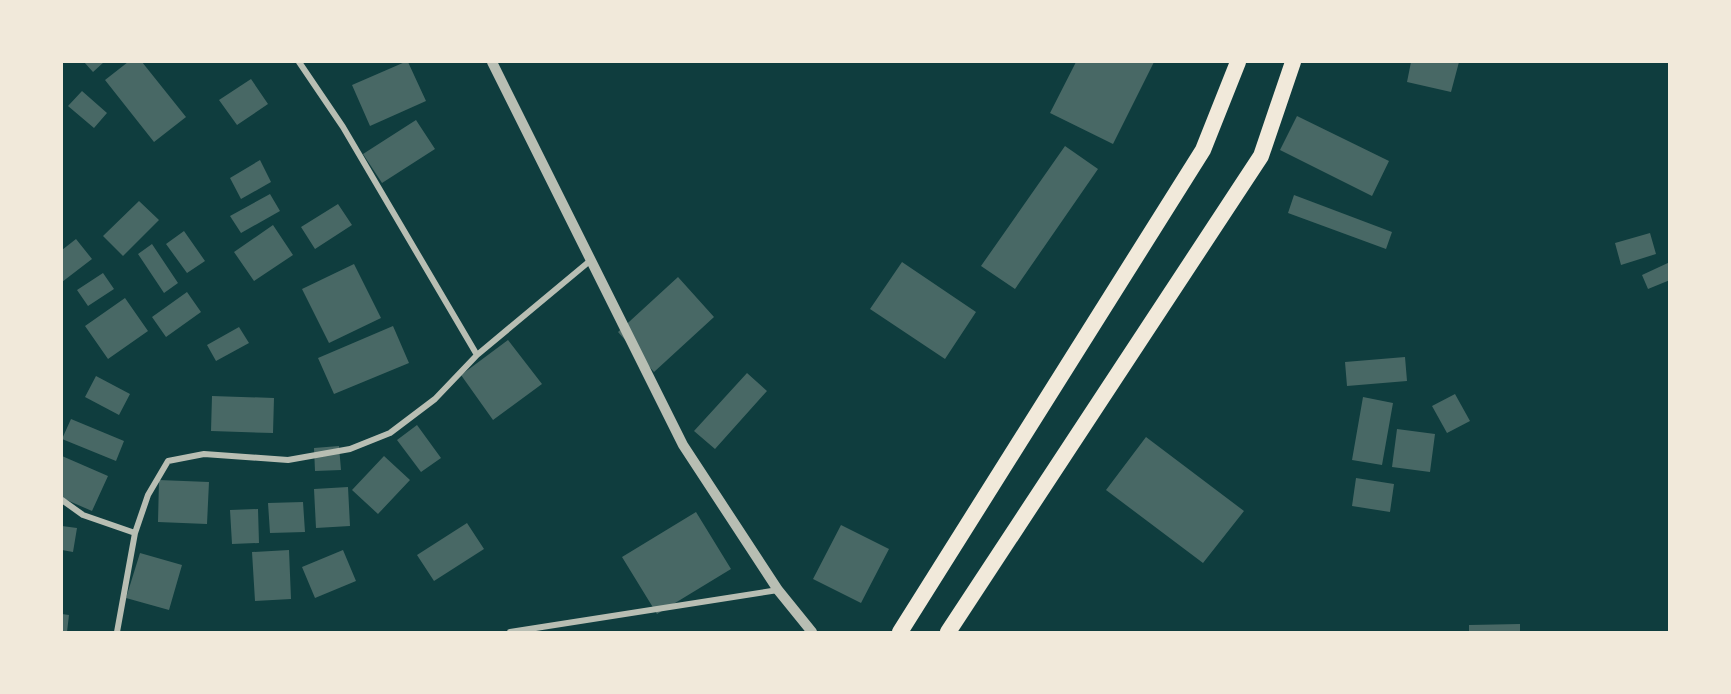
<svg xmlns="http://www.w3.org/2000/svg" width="1731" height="694" viewBox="0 0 1731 694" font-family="'Exo 2',sans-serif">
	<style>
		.building { fill: #486865 }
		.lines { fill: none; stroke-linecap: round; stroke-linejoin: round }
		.minor { stroke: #b8beb3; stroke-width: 6 }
		.tertiary { stroke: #b8beb3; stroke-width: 10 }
		.trunk { stroke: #f1e9da; stroke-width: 16 }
	</style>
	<rect width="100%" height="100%" fill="#0f3d3e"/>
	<!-- building -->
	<path class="building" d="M 84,62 L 104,62 L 93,72 Z
		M 128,62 L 142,62 L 186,117 L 154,142 L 105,80 Z
		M 405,62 L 408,62 L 426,101 L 370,126 L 352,85 Z
		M 1076,62 L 1154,62 L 1113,144 L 1050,113 Z
		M 1411,62 L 1459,62 L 1451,92 L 1407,82 Z
		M 251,79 L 268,104 L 237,125 L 219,100 Z
		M 82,91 L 107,113 L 94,128 L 68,106 Z
		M 1297,116 L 1389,161 L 1372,196 L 1280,150 Z
		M 416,120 L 435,149 L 382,183 L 363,154 Z
		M 1065,146 L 1098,169 L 1015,289 L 981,266 Z
		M 260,160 L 271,182 L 241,199 L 230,178 Z
		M 270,194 L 280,211 L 241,233 L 230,216 Z
		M 1294,195 L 1392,232 L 1386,249 L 1288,213 Z
		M 139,201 L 159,220 L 123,256 L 103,236 Z
		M 338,204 L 352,225 L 315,249 L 301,227 Z
		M 273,225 L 293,255 L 254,281 L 234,252 Z
		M 184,231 L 205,261 L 187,273 L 166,244 Z
		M 1650,233 L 1656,254 L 1621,265 L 1615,243 Z
		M 76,239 L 92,259 L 62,282 L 62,250 Z
		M 152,244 L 178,283 L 164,293 L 138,254 Z
		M 902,262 L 976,312 L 945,359 L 870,309 Z
		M 1670,262 L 1670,280 L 1648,289 L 1642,275 Z
		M 354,264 L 381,318 L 329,343 L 302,289 Z
		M 103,273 L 114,289 L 88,306 L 77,290 Z
		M 678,277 L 714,317 L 654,372 L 618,332 Z
		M 187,292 L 201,312 L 166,337 L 152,317 Z
		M 125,298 L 148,331 L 108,359 L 85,326 Z
		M 393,326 L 409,363 L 334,394 L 318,358 Z
		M 239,327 L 249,343 L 216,361 L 207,345 Z
		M 508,340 L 542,384 L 493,420 L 461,375 Z
		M 1405,357 L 1407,381 L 1347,386 L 1345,362 Z
		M 747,373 L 767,391 L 715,449 L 694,431 Z
		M 96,376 L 130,394 L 119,415 L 85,397 Z
		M 1455,394 L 1470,421 L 1447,433 L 1432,406 Z
		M 212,396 L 274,398 L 273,433 L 211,431 Z
		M 1363,397 L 1393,403 L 1382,465 L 1352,460 Z
		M 71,419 L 124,441 L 116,461 L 62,439 Z
		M 417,425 L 441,458 L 421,472 L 397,440 Z
		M 1397,429 L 1435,434 L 1430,472 L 1392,467 Z
		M 1146,437 L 1244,511 L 1203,563 L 1106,490 Z
		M 339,446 L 341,470 L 315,471 L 314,448 Z
		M 62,456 L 108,476 L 92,511 L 62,498 Z
		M 384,456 L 410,480 L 378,514 L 352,490 Z
		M 1356,478 L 1394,484 L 1390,512 L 1352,506 Z
		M 159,480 L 209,482 L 207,524 L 158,522 Z
		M 348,487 L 350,526 L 316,528 L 314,489 Z
		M 303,502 L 305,532 L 270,533 L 268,503 Z
		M 258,509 L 259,543 L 232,544 L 230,510 Z
		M 696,512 L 731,569 L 657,614 L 622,557 Z
		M 467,523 L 484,549 L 434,581 L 417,555 Z
		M 841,525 L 889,549 L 861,603 L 813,579 Z
		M 62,526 L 77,528 L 73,552 L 62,550 Z
		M 289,550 L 291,599 L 255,601 L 252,552 Z
		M 343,550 L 356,581 L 315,598 L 302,567 Z
		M 140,553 L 182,565 L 169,610 L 126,598 Z
		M 62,614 L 69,615 L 67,632 L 62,632 Z
		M 1520,624 L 1520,632 L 1469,632 L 1469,625 Z"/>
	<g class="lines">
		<!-- minor -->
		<path class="minor" d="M 299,62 L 343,127 L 477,355
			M 62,500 L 83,515 L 135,533
			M 117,632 L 135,533 L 148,495 L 168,461 L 204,454 L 288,460 L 350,449 L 390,433 L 435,399 L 477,355 L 591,260
			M 510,632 L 778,590"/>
		<!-- tertiary -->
		<path class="tertiary" d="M 492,62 L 683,445 L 778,590 L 812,632"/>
		<!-- trunk -->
		<path class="trunk" d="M 900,632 L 1203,150 L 1238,62
			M 948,632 L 1261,156 L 1293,62"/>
	</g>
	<!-- border -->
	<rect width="1731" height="694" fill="none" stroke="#f1e9da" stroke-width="126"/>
</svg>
